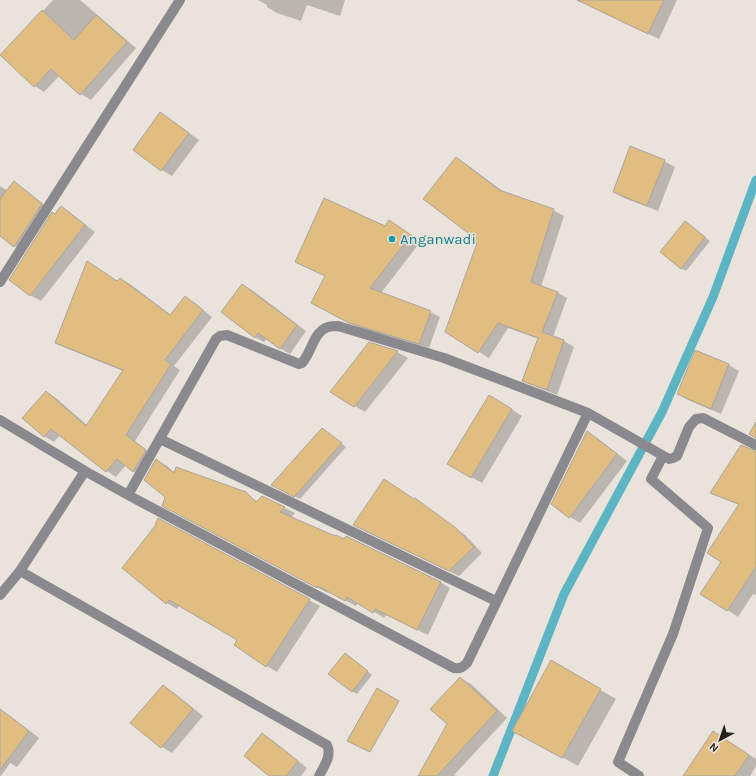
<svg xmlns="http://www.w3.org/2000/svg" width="756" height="776" viewBox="0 0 756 776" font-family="Karla,sans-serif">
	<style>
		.shadow { fill: #0003 }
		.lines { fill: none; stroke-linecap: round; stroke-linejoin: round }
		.stream { stroke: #5db5c4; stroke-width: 9 }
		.building { fill: #e2bd82; stroke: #aaa59d }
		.minor { stroke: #8a898d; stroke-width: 10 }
		.culture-dot { fill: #0f9aa8; stroke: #eae3db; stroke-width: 1.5 }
		.labels { text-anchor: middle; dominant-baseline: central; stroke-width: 3; stroke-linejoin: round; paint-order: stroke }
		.culture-label { font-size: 15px; fill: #0d838f; stroke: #eae3db; text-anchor: start }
	</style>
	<rect width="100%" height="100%" fill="#eae3db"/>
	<!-- shadow -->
	<path class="shadow" d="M 53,0 L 80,0 L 136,48 L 91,100 L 81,94 L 60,75 L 44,92 L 35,86 L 2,55 Z
		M 258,0 L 345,0 L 340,16 L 307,5 L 301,21 L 277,13 L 267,7 L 267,5 Z
		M 618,0 L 677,0 L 659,39 L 621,21 L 610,15 Z
		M 160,114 L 171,120 L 199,140 L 172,176 L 162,170 L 134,150 Z
		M 456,158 L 466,164 L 504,192 L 553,210 L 564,216 L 541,287 L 557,292 L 567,298 L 553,337 L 564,341 L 574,347 L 557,395 L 534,386 L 524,381 L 539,339 L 508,328 L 489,358 L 446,332 L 478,243 L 473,236 Z
		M 664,161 L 675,167 L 658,211 L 624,198 L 614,192 Z
		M 14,183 L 23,188 L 51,210 L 24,252 L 15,246 L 0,235 L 0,186 L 8,191 Z
		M 61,207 L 71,213 L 95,232 L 41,301 L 30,295 L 55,215 Z
		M 685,222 L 690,225 L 710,241 L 686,271 L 681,268 Z
		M 386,227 L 399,227 L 421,241 L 381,293 L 430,312 L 440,317 L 429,348 L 360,328 L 322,309 L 326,276 L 306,267 Z
		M 120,279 L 130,284 L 171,315 L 185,298 L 195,303 L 212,317 L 174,366 L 180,370 L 135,441 L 155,457 L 144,477 L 134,471 L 126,465 L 116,477 L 107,471 L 60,435 L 54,442 L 44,436 L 46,392 L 56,398 L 88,426 L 123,371 L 66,348 L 56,342 Z
		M 243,285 L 252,290 L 306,331 L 290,354 L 281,349 L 267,338 L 264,342 L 255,337 Z
		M 696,351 L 729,365 L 739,371 L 721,414 L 688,400 L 678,394 Z
		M 397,352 L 408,358 L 365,412 L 355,406 Z
		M 500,402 L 522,416 L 482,483 L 471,477 Z
		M 587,432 L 597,438 L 627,461 L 580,523 L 570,517 L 552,504 Z
		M 328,433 L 346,447 L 300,499 L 278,488 Z
		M 756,452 L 756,595 L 753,594 L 738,617 L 702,593 L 722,562 L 739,505 L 722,498 L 712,492 Z
		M 156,460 L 167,466 L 175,473 L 245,493 L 258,502 L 263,497 L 295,513 L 291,518 L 440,582 L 450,588 L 428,635 L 386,615 L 384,618 L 358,602 L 356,606 L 329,592 L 328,593 L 174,511 L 167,497 Z
		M 415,499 L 424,505 L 465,535 L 482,553 L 459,576 L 364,530 Z
		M 158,520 L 320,606 L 277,672 L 267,666 L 238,640 L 180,605 L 177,609 L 167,603 L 156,527 Z
		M 350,657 L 372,675 L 357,694 L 352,691 Z
		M 552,662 L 616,699 L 578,766 L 529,739 Z
		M 460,678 L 471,684 L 507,718 L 454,775 L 457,776 L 419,776 L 448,724 Z
		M 163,686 L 173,692 L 203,716 L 172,753 L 162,747 L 132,723 Z
		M 0,710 L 10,716 L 39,738 L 17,767 L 10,763 L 1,776 L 0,776 Z
		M 713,732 L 756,759 L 756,766 L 750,776 L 684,776 Z
		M 262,734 L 272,740 L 307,768 L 301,776 L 271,776 Z"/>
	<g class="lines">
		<!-- stream -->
		<path class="stream" d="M 493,776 L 564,594 L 662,412 L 713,297 L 756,180"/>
	</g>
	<!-- building -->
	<path class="building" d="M 577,0 L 664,0 L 648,34 Z
		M 42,10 L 74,40 L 96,15 L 127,42 L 80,95 L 51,69 L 34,87 L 0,55 Z
		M 160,112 L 189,133 L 161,171 L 133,150 Z
		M 630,146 L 665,160 L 647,206 L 613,192 Z
		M 456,157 L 499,190 L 554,209 L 531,282 L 558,292 L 542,332 L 564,340 L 547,390 L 522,381 L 538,338 L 498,323 L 478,353 L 445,332 L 477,243 L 471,240 L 472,236 L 423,199 Z
		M 14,181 L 42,204 L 14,247 L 0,236 L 0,199 Z
		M 324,198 L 385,226 L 389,220 L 411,235 L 370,288 L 431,311 L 419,344 L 349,323 L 311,303 L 325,276 L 295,262 Z
		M 61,206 L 85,225 L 30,296 L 9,280 L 52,212 L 55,214 Z
		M 685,221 L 705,237 L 681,269 L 660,252 Z
		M 87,261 L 117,281 L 120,278 L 170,315 L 185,296 L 203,310 L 165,360 L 171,364 L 126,435 L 146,450 L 133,472 L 117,459 L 106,472 L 51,429 L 44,437 L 22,418 L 46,391 L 86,426 L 123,370 L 55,343 Z
		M 242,284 L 297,325 L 280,349 L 258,333 L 255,338 L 221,312 Z
		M 369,342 L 398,351 L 354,407 L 330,392 Z
		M 695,350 L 729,364 L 711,409 L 677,394 Z
		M 489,395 L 512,409 L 471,478 L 447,464 Z
		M 756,422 L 756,438 L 749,434 Z
		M 322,428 L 342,443 L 294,497 L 271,485 Z
		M 587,431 L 617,454 L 569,518 L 551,504 Z
		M 741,445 L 756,451 L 756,567 L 727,611 L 700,594 L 721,562 L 707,553 L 739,504 L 710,493 Z
		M 156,459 L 174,473 L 176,467 L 246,492 L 256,502 L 262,496 L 285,507 L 280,512 L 335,536 L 336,535 L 344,539 L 346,536 L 441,582 L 417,630 L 375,609 L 373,613 L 347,597 L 345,601 L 318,586 L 317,588 L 162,506 L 165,497 L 144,480 Z
		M 384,479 L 414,499 L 415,498 L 456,528 L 474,547 L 449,571 L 353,525 Z
		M 158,518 L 310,599 L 266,667 L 234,645 L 237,640 L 169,600 L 166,604 L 122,568 L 155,526 Z
		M 345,653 L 368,671 L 352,692 L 328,674 Z
		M 551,660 L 601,689 L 562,758 L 512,731 Z
		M 460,677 L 497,711 L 437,776 L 418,776 L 447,724 L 430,709 Z
		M 163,685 L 193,709 L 161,748 L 130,723 Z
		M 377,688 L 399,701 L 370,752 L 347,741 Z
		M 0,709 L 29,731 L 0,770 Z
		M 713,731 L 749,755 L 735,776 L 683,776 Z
		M 262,733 L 298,761 L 286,776 L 269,776 L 244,756 Z"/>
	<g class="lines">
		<!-- minor -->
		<path class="minor" d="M 0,282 L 180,0
			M 0,420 L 85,471 L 128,495 L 454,668 C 460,669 463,667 467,663 L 588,413
			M 160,439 L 496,601
			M 128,495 L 216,339 L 220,336 L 227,335 L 299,364 L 302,363 C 312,352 313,332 328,327 C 331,326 335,326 338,326 L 444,358 L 588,413 L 669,459 L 673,458 L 677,456 L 689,427 L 696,419 L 703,418 L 756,445
			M 20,571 L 327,745 C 332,756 324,766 319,776
			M 0,595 L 20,571 L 85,471
			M 639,776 L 618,762 L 673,634 L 708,528 L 651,479 L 663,456"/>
	</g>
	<!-- markers -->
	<circle class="culture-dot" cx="392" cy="239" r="4"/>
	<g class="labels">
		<!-- culture labels -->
		<g class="culture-label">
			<text x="400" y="239">Anganwadi</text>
		</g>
	</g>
	<!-- north arrow -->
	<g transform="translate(720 740) rotate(220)" stroke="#eae3db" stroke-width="3" paint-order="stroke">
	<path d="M0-3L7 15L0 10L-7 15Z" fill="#23201d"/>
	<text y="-6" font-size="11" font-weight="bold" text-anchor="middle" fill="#23201d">N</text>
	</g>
</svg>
